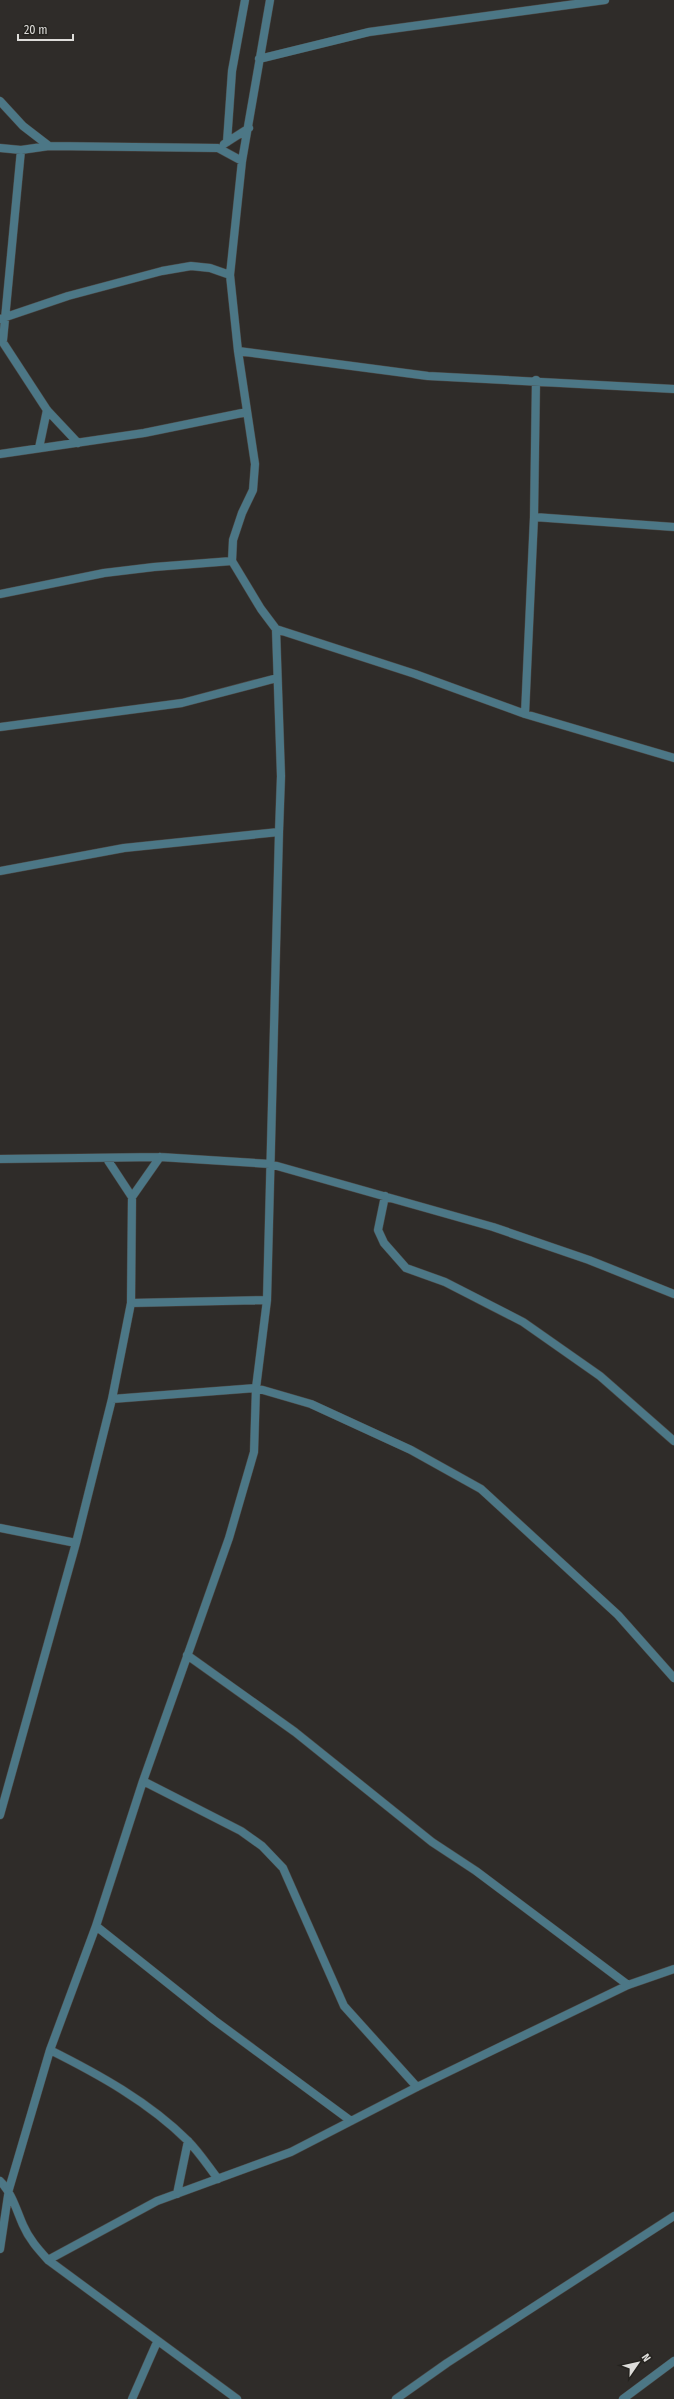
<svg xmlns="http://www.w3.org/2000/svg" width="674" height="2399" viewBox="0 0 674 2399" font-family="'Fira Sans Condensed',sans-serif">
	<style>
		.lines { fill: none; stroke-linecap: round; stroke-linejoin: round }
		.street-casing { stroke: #4b4845; stroke-width: 9 }
		.street { stroke: #4c7786; stroke-width: 8 }
	</style>
	<rect width="100%" height="100%" fill="#2f2c29"/>
	<g class="lines">
		<defs>
			<path id="street" d="M 270,0 L 242,161 L 230,275 L 238,351 L 255,464 L 253,490 L 242,513 L 233,540 L 232,561 L 261,609 L 276,629 L 415,674 L 525,714 L 674,758
				M 259,59 L 369,32 L 605,0
				M 0,101 L 23,126 L 49,146
				M 227,142 L 232,71 L 245,0
				M 224,144 L 249,128
				M 0,148 L 21,150 L 49,146 L 218,148 L 242,161
				M 0,319 L 68,296 L 162,271 L 191,266 L 210,268 L 230,275
				M 0,338 L 47,410 L 78,443
				M 3,340 L 21,150
				M 238,351 L 428,376 L 674,389
				M 39,448 L 47,410
				M 0,454 L 144,433 L 247,412
				M 534,517 L 674,527
				M 0,594 L 104,573 L 154,567 L 232,561
				M 525,714 L 534,517 L 536,380
				M 0,727 L 182,703 L 277,678
				M 0,871 L 124,848 L 279,832 L 281,776 L 276,629
				M 0,1159 L 160,1157 L 270,1164 L 493,1227 L 589,1260 L 674,1294
				M 107,1159 L 132,1197 L 160,1157
				M 385,1196 L 378,1230 L 384,1243 L 406,1268 L 445,1282 L 523,1322 L 600,1376 L 674,1441
				M 131,1303 L 267,1300
				M 112,1399 L 256,1388 L 311,1404 L 411,1450 L 481,1489 L 618,1615 L 674,1678
				M 0,1528 L 76,1543
				M 187,1655 L 295,1732 L 432,1842 L 476,1871 L 628,1985
				M 143,1781 L 241,1831 L 262,1846 L 283,1868 L 344,2006 L 417,2087
				M 0,1815 L 76,1543 L 112,1399 L 131,1303 L 132,1197
				M 96,1926 L 214,2020 L 351,2121
				M 50,2050 C 98,2074 149,2102 188,2141 C 199,2152 208,2166 218,2179
				M 0,2181 C 12,2193 16,2209 23,2225 C 29,2239 38,2249 48,2260 L 237,2399
				M 177,2194 L 188,2141
				M 0,2249 L 9,2189 L 50,2050 L 96,1926 L 143,1781 L 229,1538 L 254,1452 L 256,1388 L 267,1300 L 279,832
				M 48,2260 L 157,2201 L 291,2152 L 417,2087 L 628,1985 L 674,1969
				M 132,2399 L 157,2342
				M 396,2399 L 447,2363 L 674,2216
				M 623,2399 L 674,2361"/>
		</defs>
		<!-- street casing -->
		<use href="#street" class="street-casing"/>
		<!-- street -->
		<use href="#street" class="street"/>
	</g>
	<!-- north arrow -->
	<g transform="translate(638 2363) rotate(56)" stroke="#25231f" stroke-width="3" paint-order="stroke">
	<path d="M0-3L7 15L0 10L-7 15Z" fill="#deddda"/>
	<text y="-6" font-size="11" font-weight="bold" text-anchor="middle" fill="#deddda">N</text>
	</g>
	<!-- scale -->
	<path d="M18 34v6h55v-6" fill="none" stroke="#deddda" stroke-width="2"/>
	<text x="24" y="34" font-size="12" fill="#deddda" stroke="#25231f" stroke-width="3" paint-order="stroke">20 m</text>
</svg>
